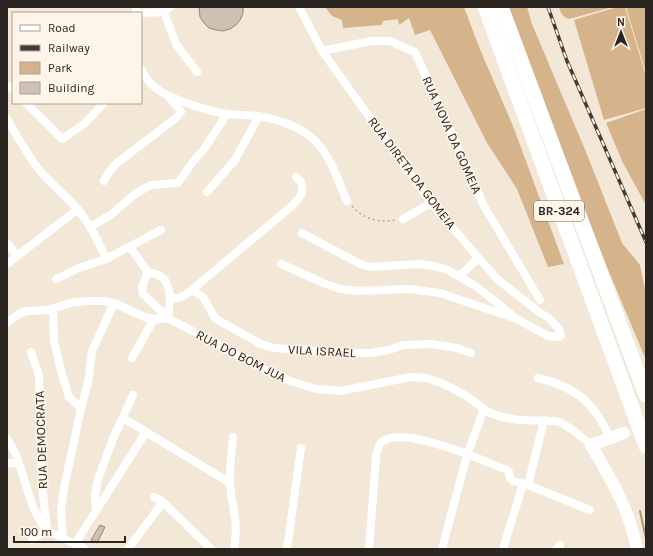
<svg xmlns="http://www.w3.org/2000/svg" width="653" height="556" viewBox="0 0 653 556" font-family="Karla,sans-serif">
	<style>
		.green { fill: #d5b48c }
		.lines { fill: none; stroke-linecap: round; stroke-linejoin: round }
		.stream { stroke: #b5946b; stroke-width: 2 }
		.building { fill: #cdc1b3; stroke: #928678 }
		.path { stroke: #b5ab9f; stroke-width: 1.5; stroke-dasharray: 2 3; stroke-linecap: butt }
		.street { stroke: #fff; stroke-width: 8 }
		.secondary { stroke: #fff; stroke-width: 12 }
		.highway { stroke: #fff; stroke-width: 15 }
		.rail-casing { stroke: #423c36; stroke-width: 3.5 }
		.rail { stroke: #fff4e8; stroke-width: 2; stroke-dasharray: 6; stroke-linecap: butt }
		.labels { text-anchor: middle; dominant-baseline: central; stroke-width: 3; stroke-linejoin: round; paint-order: stroke }
		.shield { fill: #fff4e8; stroke: #6a635c; stroke-width: 1 }
		.shield-label { font-size: 12px; font-weight: bold; fill: #2a2520 }
		.street-label { font-size: 13px; fill: #2a2520; stroke: #fff4e8 }
	</style>
	<rect width="100%" height="100%" fill="#f3e7d8"/>
	<!-- green -->
	<path class="green" d="M 325,7 L 464,7 L 479,47 L 513,126 L 564,264 L 548,267 L 517,189 L 487,143 L 430,30 L 415,35 L 409,18 L 399,25 L 398,19 L 383,21 L 382,25 L 343,28 L 342,20 L 332,16 Z
		M 506,7 L 527,7 L 532,24 L 586,152 L 622,243 L 640,265 L 646,294 L 646,360 L 609,272 Z
		M 559,7 L 613,7 L 569,19 C 563,17 561,14 559,7 Z
		M 617,7 L 625,7 L 646,76 L 646,108 L 604,120 L 574,20 Z
		M 626,7 L 646,7 L 646,73 Z
		M 646,109 L 646,205 L 623,163 L 606,123 Z"/>
	<g class="lines">
		<!-- stream -->
		<path class="stream" d="M 640,511 L 646,539"/>
	</g>
	<!-- building -->
	<path class="building" d="M 199,7 L 243,7 L 243,13 L 240,20 L 236,25 L 230,29 L 223,31 L 216,30 L 209,28 L 204,23 L 200,17 Z
		M 100,525 L 105,527 L 97,543 L 91,540 Z"/>
	<g class="lines">
		<!-- path -->
		<path class="path" d="M 352,206 C 363,219 379,223 395,220"/>
		<!-- street -->
		<path class="street" d="M 170,7 L 164,12 L 176,44 L 197,72
			M 136,13 L 136,7
			M 141,13 L 164,12
			M 322,51 L 371,41 L 390,41 L 415,52 L 484,206 L 540,300
			M 141,69 C 145,77 149,83 156,88 C 169,99 211,112 228,114 C 238,115 248,115 258,116 C 278,119 302,127 316,142 C 332,158 338,182 347,201
			M 10,87 L 13,90
			M 26,103 L 62,139 L 84,124 L 104,103
			M 7,119 C 18,137 27,155 40,171 C 51,184 66,195 77,209 C 90,223 98,241 106,259
			M 104,181 L 109,172 L 117,163 L 176,118 L 181,112 L 180,110 L 168,96
			M 207,192 L 235,160 L 259,116
			M 403,219 L 431,203
			M 90,227 L 112,214 L 135,194 L 147,187 L 151,185 L 178,183 L 192,163 L 204,149 L 227,114
			M 302,233 L 360,264 L 371,267 L 419,264 L 433,266 L 448,270 L 477,287 L 512,315
			M 7,243 L 17,256
			M 130,247 L 148,272 L 142,287 L 143,294 L 168,318 L 263,369 L 290,381 L 316,389 L 340,391 L 411,377 L 426,378 L 442,383 L 465,395 L 488,412 L 501,417 L 519,420 L 555,421 L 562,423 L 574,431 L 591,445
			M 7,264 L 78,209
			M 281,264 L 323,283 L 340,289 L 357,291 L 409,289 L 440,293 L 517,319 L 548,336 L 560,337 L 561,335 L 559,329 L 550,319 L 539,312 L 497,279 L 431,203 L 322,51 L 299,7
			M 148,272 C 165,275 169,282 170,299
			M 460,276 L 476,260
			M 56,279 L 79,268 L 106,259 L 161,230
			M 192,290 L 203,297 L 212,313 L 216,319 L 261,344 L 274,348 L 346,353 L 371,353 L 389,350 L 403,345 L 432,344 L 457,348 L 471,353
			M 53,309 L 54,341 L 62,375 L 69,397 L 81,408
			M 168,318 L 170,299 L 178,298 L 187,294 L 293,205 L 299,198 L 302,193 L 302,187 L 301,182 L 296,177
			M 7,323 L 19,314 L 26,311 L 48,310 L 70,303 L 86,301 L 103,301 L 114,303 L 147,318 L 162,319 L 168,318
			M 31,352 L 39,375 L 42,486 L 47,529 L 32,540
			M 132,358 L 154,319
			M 538,378 C 576,387 594,402 610,438
			M 123,418 L 230,483
			M 233,437 C 232,452 229,468 230,484 C 232,507 239,525 234,549
			M 7,439 C 24,461 28,513 47,529 C 58,538 73,542 85,549
			M 7,463 L 19,464
			M 528,485 L 544,420
			M 154,497 L 163,502 L 211,549
			M 96,511 L 95,495 L 98,479 L 113,439 L 133,395
			M 63,538 L 61,510 L 64,488 L 81,408 L 88,383 L 92,351 L 114,303
			M 75,544 L 146,432
			M 128,549 L 163,502
			M 287,549 L 301,448
			M 369,549 L 376,457 C 377,452 378,444 383,441 C 407,426 481,460 507,470 L 509,472 L 510,478 L 513,481 L 528,485 L 590,510
			M 442,549 L 467,455 L 484,409
			M 503,549 L 523,484
			M 557,549 L 560,545"/>
		<!-- secondary -->
		<path class="secondary" d="M 624,433 L 591,445 C 611,480 629,508 637,549"/>
		<!-- highway -->
		<path class="highway" d="M 485,7 L 646,446
			M 501,7 L 646,395"/>
		<defs>
			<path id="rail" d="M 548,7 L 567,61 L 646,242"/>
		</defs>
		<!-- rail casing -->
		<use href="#rail" class="rail-casing"/>
		<!-- rail -->
		<use href="#rail" class="rail"/>
	</g>
	<g class="labels">
		<!-- shield labels -->
		<rect class="shield" x="534" y="201" width="50" height="20" rx="3"/>
		<g class="shield-label">
			<text x="559" y="211">BR-324</text>
		</g>
		<!-- street labels -->
		<g class="street-label">
			<text transform="translate(452 135) rotate(66)">RUA NOVA DA GOMEIA</text>
			<text transform="translate(412 173) rotate(53)">RUA DIRETA DA GOMEIA</text>
			<text transform="translate(322 351) rotate(3)">VILA ISRAEL</text>
			<text transform="translate(241 356) rotate(27)">RUA DO BOM JUA</text>
			<text transform="translate(41 440) rotate(-92)">RUA DEMOCRATA</text>
		</g>
	</g>
	<!-- border -->
	<rect width="653" height="556" fill="none" stroke="#2a2520" stroke-width="16"/>
	<!-- legend -->
	<rect x="12" y="12" width="130" height="92" fill="#fff4e8" stroke="#aaa198"/>
	<rect x="20" y="25" width="20" height="6" fill="#ffffff" stroke="#aaa198"/>
	<text x="48" y="32" font-size="12" fill="#2a2520">Road</text>
	<rect x="20" y="45" width="20" height="6" fill="#423c36" stroke="#aaa198"/>
	<text x="48" y="52" font-size="12" fill="#2a2520">Railway</text>
	<rect x="20" y="62" width="20" height="12" fill="#d5b48c" stroke="#aaa198"/>
	<text x="48" y="72" font-size="12" fill="#2a2520">Park</text>
	<rect x="20" y="82" width="20" height="12" fill="#cdc1b3" stroke="#aaa198"/>
	<text x="48" y="92" font-size="12" fill="#2a2520">Building</text>
	<!-- north arrow -->
	<g transform="translate(621 32)" stroke="#fff4e8" stroke-width="3" paint-order="stroke">
	<path d="M0-3L7 15L0 10L-7 15Z" fill="#2a2520"/>
	<text y="-6" font-size="11" font-weight="bold" text-anchor="middle" fill="#2a2520">N</text>
	</g>
	<!-- scale -->
	<path d="M14 536v6h111v-6" fill="none" stroke="#2a2520" stroke-width="2"/>
	<text x="20" y="536" font-size="12" fill="#2a2520" stroke="#fff4e8" stroke-width="3" paint-order="stroke">100 m</text>
</svg>
